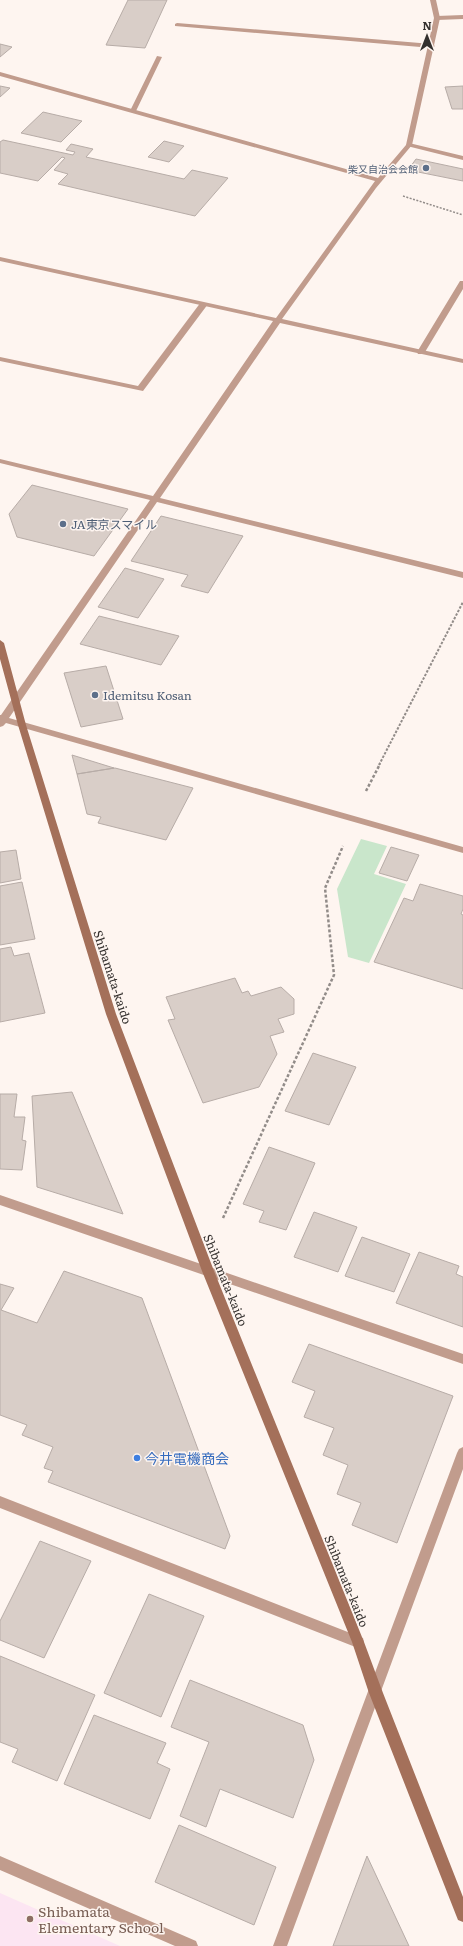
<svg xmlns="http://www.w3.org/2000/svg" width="463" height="1946" viewBox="0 0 463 1946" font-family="Literata,'Noto Sans JP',serif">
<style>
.education{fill:#fce5f2}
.green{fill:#c9e6cb}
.building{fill:#d9cec8;stroke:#b7aca7}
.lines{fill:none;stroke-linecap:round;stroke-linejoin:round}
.path-far2{stroke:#928c89;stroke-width:1.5;stroke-dasharray:2 1.5;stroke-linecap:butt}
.path-far1{stroke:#928c89;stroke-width:2;stroke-dasharray:2.5 1.5;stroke-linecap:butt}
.path{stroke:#928c89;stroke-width:2.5;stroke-dasharray:3 2;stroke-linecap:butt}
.lane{fill:#c19c8d;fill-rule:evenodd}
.street{fill:#c19c8d;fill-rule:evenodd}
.secondary{fill:#a4705a;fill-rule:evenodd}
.service-dot{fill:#5c6f8a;stroke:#fef5f0;stroke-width:1.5}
.shop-dot{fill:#3f7fe0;stroke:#fef5f0;stroke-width:1.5}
.education-dot{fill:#8d6e63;stroke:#fef5f0;stroke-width:1.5}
.labels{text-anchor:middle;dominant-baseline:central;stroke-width:3;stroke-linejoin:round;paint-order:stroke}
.far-service-label{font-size:10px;fill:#4e5e75;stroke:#fef5f0;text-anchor:end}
.service-label{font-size:12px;fill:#4e5e75;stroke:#fef5f0;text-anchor:start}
.street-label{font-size:12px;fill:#34302e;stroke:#fef5f0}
.near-shop-label{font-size:14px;fill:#366cbe;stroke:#fef5f0;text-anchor:start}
.near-education-label{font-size:14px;fill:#785e54;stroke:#fef5f0;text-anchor:start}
</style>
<rect width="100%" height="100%" fill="#fef5f0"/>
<!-- education -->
<path class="education" d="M0,1893l120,53h-120z"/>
<!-- green -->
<path class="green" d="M361,839l26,7 -13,28 32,10 -37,79 -21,-6 -11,-68z"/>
<!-- building -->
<path class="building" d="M128,0h39l-22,48 -39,-3z
M0,44l12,3 -12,10z
M0,86l10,2 -10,9z
M463,86v23h-11l-7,-22z
M43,112l39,9 -21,21 -40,-9z
M3,140l70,15 2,-3 -9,-2 5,-6 22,5 -7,8 98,22 8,-9 36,8 -33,38 -137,-32 10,-10 -14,-4 11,-12 -3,-1 -24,24 -38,-8v-31z
M164,141l20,5 -15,16 -21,-5z
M416,159l47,10v12l-55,-11z
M32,485l96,24 -34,47 -77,-19 -8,-23z
M161,516l82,20 -35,57 -27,-7 7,-11 -57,-14z
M125,568l39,11 -26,39 -40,-11z
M99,616l80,20 -18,29 -81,-21z
M106,666l17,53 -42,8 -17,-54z
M72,755l42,13 -37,6z
M115,768l78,20 -27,52 -68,-17 3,-6 -14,-3 -10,-40z
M391,847l28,8 -12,26 -28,-8z
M16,850l5,29 -21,4v-31z
M22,882l13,57 -35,6v-59z
M420,884l43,12v13l-2,5 2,1v74l-89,-27 30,-64 9,3z
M11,947l3,9 15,-3 16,60 -45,9v-73z
M235,978l7,15 6,-2 3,5 30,-9 13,12v15l-16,5 6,13 -14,4 7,18 -18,33 -56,16 -35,-83 7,-1 -9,-22z
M313,1053l43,14 -27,58 -44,-14z
M72,1092l51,122 -86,-27 -5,-91z
M0,1094h17l-3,23h11l-3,23 4,1 -4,29 -22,-1z
M269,1147l46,16 -29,67 -27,-8 5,-11 -21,-7z
M314,1212l43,15 -19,45 -44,-15z
M362,1237l48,17 -16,38 -49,-16z
M419,1252l40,14 -3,8 7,3v50l-67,-24z
M64,1271l78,27 88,238 -5,13 -177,-67 5,-11 -9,-3 9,-21 -31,-12 5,-10 -27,-10v-131l14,4 -13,22 36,13z
M309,1344l144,52 -56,147 -45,-18 9,-22 -24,-9 11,-29 -25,-10 11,-27 -30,-11 11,-26 -23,-9z
M40,1541l51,20 -47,97 -44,-18v-19z
M149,1594l55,22 -43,101 -57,-24z
M0,1656l95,39 -38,86 -45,-19 6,-13 -18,-7z
M190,1680l113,45 11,35 -21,58 -73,-29 -14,38 -26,-11 29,-74 -38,-15z
M94,1715l72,28 -9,20 13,6 -20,50 -86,-35z
M179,1825l97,42 -22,58 -99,-43z
M367,1856l42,90h-76z"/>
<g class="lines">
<!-- path-far2 -->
<path class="path-far2" d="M403,196l60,19"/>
<!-- path-far1 -->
<path class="path-far1" d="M379,765l84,-163"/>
<!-- path -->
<path class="path" d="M366,791l14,-27
M223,1218l111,-243 -9,-87 18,-42"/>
<!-- lane -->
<path class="lane" d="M463,15v4l-26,1 -3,-2 3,-2z
M177,23l255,21 3,2 -3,2 -257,-22v-2z
M157,56l5,1 -26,54 -5,1 -1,-1z
M409,143l54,13v4l-56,-14 -1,-1z
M460,281h3v8l-38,63 -4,2h-3l-1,-2z
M201,302l7,2 -65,87 -143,-30v-4l138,29z
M0,1496l358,140 5,2 1,4 -1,4 -5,2 -358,-140z"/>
<!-- street -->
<path class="street" d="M430,0h6l4,18 -28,127 -36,43 -94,131 181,40v4l-183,-40 -120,175 303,74v6l-306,-76 -148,216 454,129v6l-457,-130 -3,3 -3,1v-12h1l149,-215 -150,-37v-4l153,37 120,-175 -273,-60v-4l276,61 99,-137 -375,-105v-4l378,106 28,-33 28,-127z
M0,1195l463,159v10l-463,-159z
M463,1447v22l-176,477h-14l184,-493 2,-4z
M0,1856l196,85 2,5h-23l-175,-76z"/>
<!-- secondary -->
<path class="secondary" d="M0,640l4,3 22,82 90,289 98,257 150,371 19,51 80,204v25l-5,-2 -2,-5 -87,-222 -17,-51 -150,-371 -96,-257 -88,-289 -18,-66z"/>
</g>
<!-- markers -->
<g class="service-dot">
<circle cx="426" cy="168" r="4"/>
<circle cx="63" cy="524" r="4"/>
<circle cx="95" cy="695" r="4"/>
</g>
<circle class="shop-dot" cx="137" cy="1458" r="4"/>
<circle class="education-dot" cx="30" cy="1919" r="4"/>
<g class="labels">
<!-- far-service labels -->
<g class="far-service-label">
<text x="418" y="168">柴又自治会会館</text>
</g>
<!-- service labels -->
<g class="service-label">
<text x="71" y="524">JA東京スマイル</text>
<text x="103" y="695">Idemitsu Kosan</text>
</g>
<!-- street labels -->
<g class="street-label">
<text transform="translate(113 977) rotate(72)">Shibamata-kaido</text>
<text transform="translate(226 1280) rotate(68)">Shibamata-kaido</text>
<text transform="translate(347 1581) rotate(68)">Shibamata-kaido</text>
</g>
<!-- near-shop labels -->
<g class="near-shop-label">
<text x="145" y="1458">今井電機商会</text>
</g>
<!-- near-education labels -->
<g class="near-education-label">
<text x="38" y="1911">Shibamata<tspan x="38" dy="16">Elementary School</tspan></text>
</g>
</g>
<!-- north arrow -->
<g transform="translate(427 36)" stroke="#fef5f0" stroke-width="3" paint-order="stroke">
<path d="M0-3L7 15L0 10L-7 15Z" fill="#34302e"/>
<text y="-6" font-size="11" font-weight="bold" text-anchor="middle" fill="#34302e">N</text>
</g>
</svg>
